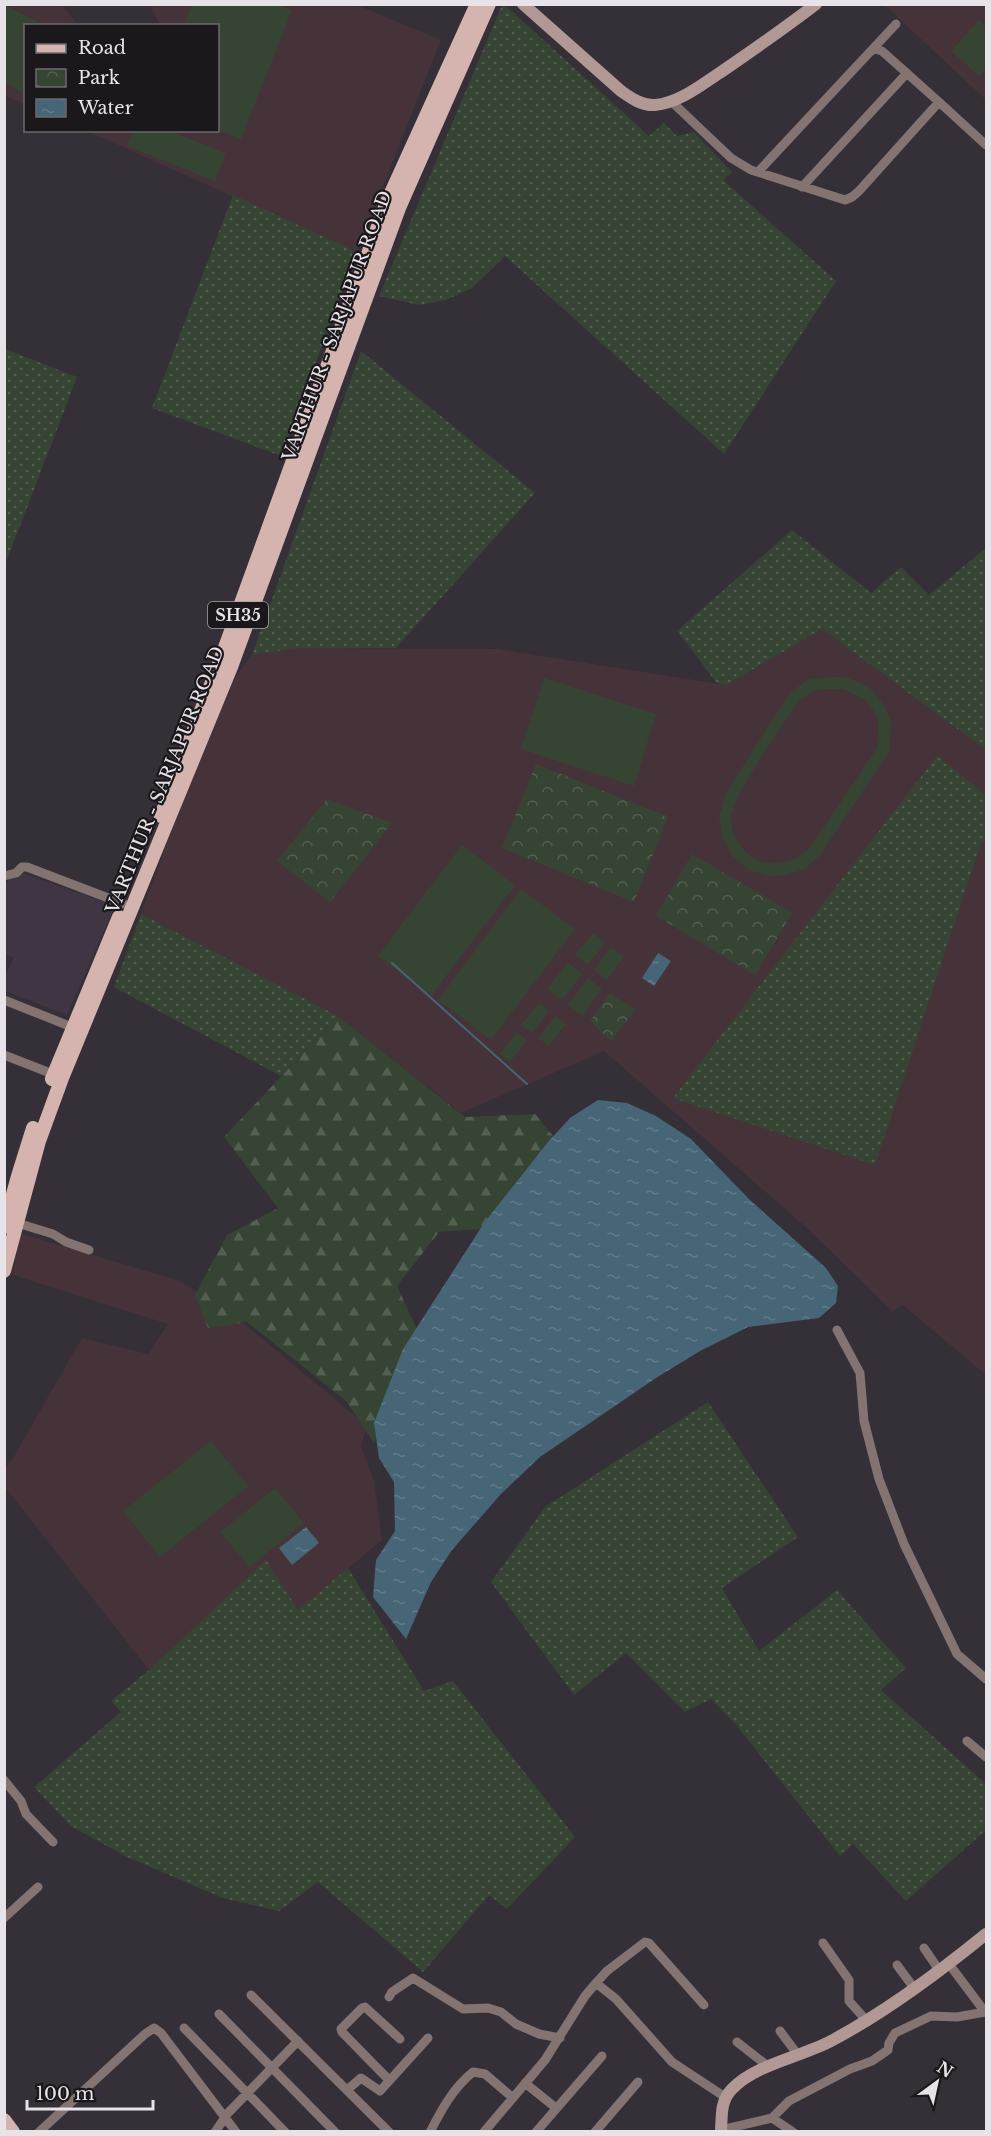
<svg xmlns="http://www.w3.org/2000/svg" width="991" height="2136" viewBox="0 0 991 2136" font-family="'Libre Baskerville',serif">
<style>
.built{fill:#403643}
.education{fill:#46333a}
.grass{fill:url(#grass-dots)}
.forest{fill:url(#forest-firs)}
.park{fill:url(#park-crowns)}
.garden{fill:#364433;fill-rule:evenodd}
.water{fill:url(#water-ripples)}
.lines{fill:none;stroke-linecap:round;stroke-linejoin:round}
.stream{stroke:#466576;stroke-width:2}
.street{stroke:#837371;stroke-width:9}
.secondary{stroke:#b19895;stroke-width:12}
.primary{stroke:#d5b4b0;stroke-width:14}
.labels{text-anchor:middle;dominant-baseline:central;stroke-width:4.5;stroke-linejoin:round;paint-order:stroke}
.shield{fill:#1b181c;stroke:#aaa6ab;stroke-width:1.5}
.shield-label{font-size:16px;font-weight:bold;fill:#e7e3e8}
.street-label{font-size:18px;fill:#e7e3e8;stroke:#1b181c}
</style>
<defs>
<pattern id="grass-dots" width="8" height="8" patternUnits="userSpaceOnUse" patternTransform="scale(1.5)"><rect width="8" height="8" fill="#364433"/><path d="M2 2h.1M6 6h.1" fill="none" stroke="#535f51" stroke-width="1.8" stroke-linecap="round"/></pattern>
<pattern id="forest-firs" width="22" height="20" patternUnits="userSpaceOnUse" patternTransform="scale(1.5)"><rect width="22" height="20" fill="#364433"/><path d="M5 1l3.5 6h-7zM16 11l3.5 6h-7z" fill="#535f51"/></pattern>
<pattern id="park-crowns" width="20" height="18" patternUnits="userSpaceOnUse" patternTransform="scale(1.5)"><rect width="20" height="18" fill="#364433"/><path d="M2 6a3 3 0 1 1 6 0M12 15a3 3 0 1 1 6 0" fill="none" stroke="#535f51"/></pattern>
<pattern id="water-ripples" width="26" height="14" patternUnits="userSpaceOnUse" patternTransform="scale(1.5)"><rect width="26" height="14" fill="#466576"/><path d="M2 4q2-2 4 0t4 0M15 11q2-2 4 0t4 0" fill="none" stroke="#617b8a"/></pattern>
</defs>
<rect width="100%" height="100%" fill="#352f37"/>
<!-- built -->
<path class="built" d="M14,870l101,36 -48,109 -62,-24v-16l9,-17 -9,-4v-68z"/>
<!-- education -->
<path class="education" d="M4,5h58l16,20 -52,1 -1,78 -20,-8z
M150,5h207l84,35 -84,212 -270,-121 131,-1v-104l-58,-1z
M883,5h103v95l-99,-93z
M822,629l164,121v625l-83,-70 -11,6 -84,-82 -204,-178 -143,62 -123,-97 -197,-102 45,-122 50,-116 16,-21 46,-7 199,1 229,36z
M19,1233l161,48 57,37 130,108 -6,20 13,34 8,60 -84,70 -32,-49 -117,109 -144,-183v-19l8,-10 69,-120 66,16 20,-30 -155,-49z"/>
<!-- grass -->
<path class="grass" d="M502,5h3l144,131 15,-13 13,13 17,-4 38,40 -9,8 113,101 -112,173 -219,-198 -33,32 -26,12 -27,5 -40,-9z
M233,195l124,57 -76,204 -129,-48z
M5,349l72,28 -72,188z
M361,351l174,142 -139,155h-98l-46,7z
M792,530l79,63 30,-26 28,28 57,-47v202l-164,-121 -96,56 -9,-2 -40,-52z
M937,756l49,39v42l-7,12 -104,316 -202,-67z
M141,914l197,102 -57,60 -167,-89z
M708,1402l90,135 -76,51 37,63 78,-61 69,78 -25,22 105,94v46l-80,71 -53,-57 -13,12 -103,-130 -26,-27 -26,13 -59,-59 -52,42 -83,-113 54,-75z
M266,1560l32,50 50,-42 76,123 29,-10 122,156 -68,72 -18,-14 -66,77 -105,-90 -39,29 -56,-13 -98,-42 -54,-30 -37,-39 87,-75 -10,-11 38,-31z"/>
<!-- forest -->
<path class="forest" d="M338,1016l127,101 70,-3 28,34 -41,78 -83,6 -42,54 22,48 -45,109 -28,-42 -99,-79 -39,6 -13,-33 32,-60 51,-27 -54,-71z"/>
<!-- park -->
<path class="park" d="M536,764l132,53 -34,85 -132,-54z
M327,799l65,24 -62,79 -53,-41z
M692,854l100,59 -37,62 -99,-59z
M610,993l25,17 -24,31 -21,-20z"/>
<!-- garden -->
<path class="garden" d="M4,5l40,20 -18,1 -1,68 -20,-11z
M192,5h87l13,5 -51,129 -23,-9v-104l-34,-1z
M979,20l7,6v42l-7,8 -28,-25z
M133,131h36l57,22 -11,28 -88,-35z
M827,677h18l18,7 9,6 12,15 7,17 -2,30 -70,104 -14,13 -19,6 -18,1 -19,-6 -16,-13 -11,-20 -3,-21 8,-25 62,-97 18,-14zM828,689h15l21,10 10,12 5,13 -2,24 -67,100c-15,13 -30,19 -50,13 -17,-6 -30,-26 -29,-43 3,-25 51,-92 67,-116l14,-11z
M544,678l112,36 -22,72 -113,-37z
M462,845l53,40 -84,111 -53,-40z
M521,889l54,40 -84,111 -53,-40z
M593,933l12,10 -17,22 -13,-10z
M611,947l13,10 -17,23 -13,-10z
M568,962l14,12 -20,26 -15,-11z
M588,978l14,11 -20,27 -14,-11z
M539,1003l10,8 -17,22 -11,-8z
M556,1016l10,8 -17,22 -11,-8z
M517,1032l10,8 -17,22 -10,-8z
M211,1441l37,45 -88,71 -37,-46z
M275,1488l29,35 -55,44 -29,-35z"/>
<!-- water -->
<path class="water" d="M658,953l13,8 -17,25 -12,-8z
M598,1100l29,3 29,13 35,23 59,61 76,68 12,18 -2,17 -17,15 -71,9 -48,24 -44,27 -116,79 -39,37 -49,56 -21,32 -25,57 -33,-42 3,-37 19,-29 -1,-49 -15,-24 -5,-35 29,-74 81,-126 64,-81 22,-24z
M306,1527l13,16 -27,22 -13,-17z"/>
<g class="lines">
<!-- stream -->
<path class="stream" d="M392,963l135,121"/>
<!-- street -->
<path class="street" d="M870,52l5,-3 7,2 57,51
M672,102l59,56 20,12 94,30 7,-3 7,-6 80,-89 47,43
M758,172l138,-148
M802,187l105,-114
M4,876l12,-3 6,-6h5l97,37
M4,1000l68,27
M4,1055l54,21
M14,1222l39,12 13,8 23,8
M837,1330l23,43 4,48 15,58 25,65 53,110 29,25
M967,1741l19,16
M4,1780l17,21 5,13 27,28
M4,1918l34,-31
M823,1943l26,37v21l17,19
M924,1948l15,22
M949,1964l36,48 1,-1
M897,1965l17,23
M596,1983l20,16 56,63 53,35
M251,1995l138,137
M389,1997l3,-5 21,-14 50,31 25,-1 13,4 15,12 23,10 21,4
M219,2014l116,118
M184,2028l101,104
M780,2031l18,24
M737,2042l32,25
M389,2080l-47,-48 -1,-3 21,-21 3,-1 35,32
M525,2083l31,25
M347,2090l14,-12 19,13 48,-53
M772,2118l21,14
M721,2130l51,-12 17,-17 61,-32 22,-8 16,-11 1,-7 6,-10 36,-17 26,1 28,-5
M39,2132l106,-98 9,-6 7,5 75,99
M215,2132l13,-19 70,-72
M430,2132c12,-23 23,-44 43,-60l12,2 28,24
M484,2132l61,-72 40,-64 11,-13 11,-12 38,-29 4,1 55,62
M536,2132l66,-76
M595,2132l43,-50"/>
<!-- secondary -->
<path class="secondary" d="M523,4l98,87c10,7 21,15 34,14 24,-2 46,-20 66,-33 32,-22 64,-44 95,-68
M721,2132c1,-16 -1,-31 11,-43 24,-25 69,-32 99,-48 55,-29 107,-68 155,-107"/>
<!-- primary -->
<path class="primary" d="M161,816l58,-152 168,-462 90,-198
M52,1079l67,-162
M4,1227l14,-51 15,-48
M4,1271l35,-130 23,-63 169,-411 168,-459 90,-204
M4,2120l9,12"/>
</g>
<g class="labels">
<!-- shield labels -->
<rect class="shield" x="208" y="602" width="60" height="26" rx="4.5"/>
<g class="shield-label">
<text x="238" y="615">SH35</text>
</g>
<!-- street labels -->
<g class="street-label">
<text transform="translate(337 326) rotate(-70)">VARTHUR - SARJAPUR ROAD</text>
<text transform="translate(165 780) rotate(-68)">VARTHUR - SARJAPUR ROAD</text>
</g>
</g>
<!-- border -->
<rect width="991" height="2136" fill="none" stroke="#e7e3e8" stroke-width="12"/>
<!-- legend -->
<rect x="24" y="24" width="195" height="108" fill="#1b181c" stroke="#6d696e" stroke-width="1.5"/>
<rect x="36" y="44" width="30" height="9" fill="#d5b4b0" stroke="#6d696e" stroke-width="1.5"/>
<text x="78" y="54" font-size="18" fill="#e7e3e8">Road</text>
<rect x="36" y="69" width="30" height="18" fill="url(#park-crowns)" stroke="#6d696e" stroke-width="1.5"/>
<text x="78" y="84" font-size="18" fill="#e7e3e8">Park</text>
<rect x="36" y="99" width="30" height="18" fill="url(#water-ripples)" stroke="#6d696e" stroke-width="1.5"/>
<text x="78" y="114" font-size="18" fill="#e7e3e8">Water</text>
<!-- north arrow -->
<g transform="translate(937 2082) rotate(33)" stroke="#1b181c" stroke-width="4.5" paint-order="stroke">
<path d="M0-4.5L10 22L0 15L-10 22Z" fill="#e7e3e8"/>
<text y="-9" font-size="16" font-weight="bold" text-anchor="middle" fill="#e7e3e8">N</text>
</g>
<!-- scale -->
<path d="M27 2100v9h126v-9" fill="none" stroke="#e7e3e8" stroke-width="3"/>
<text x="36" y="2100" font-size="18" fill="#e7e3e8" stroke="#1b181c" stroke-width="4.5" paint-order="stroke">100 m</text>
</svg>
